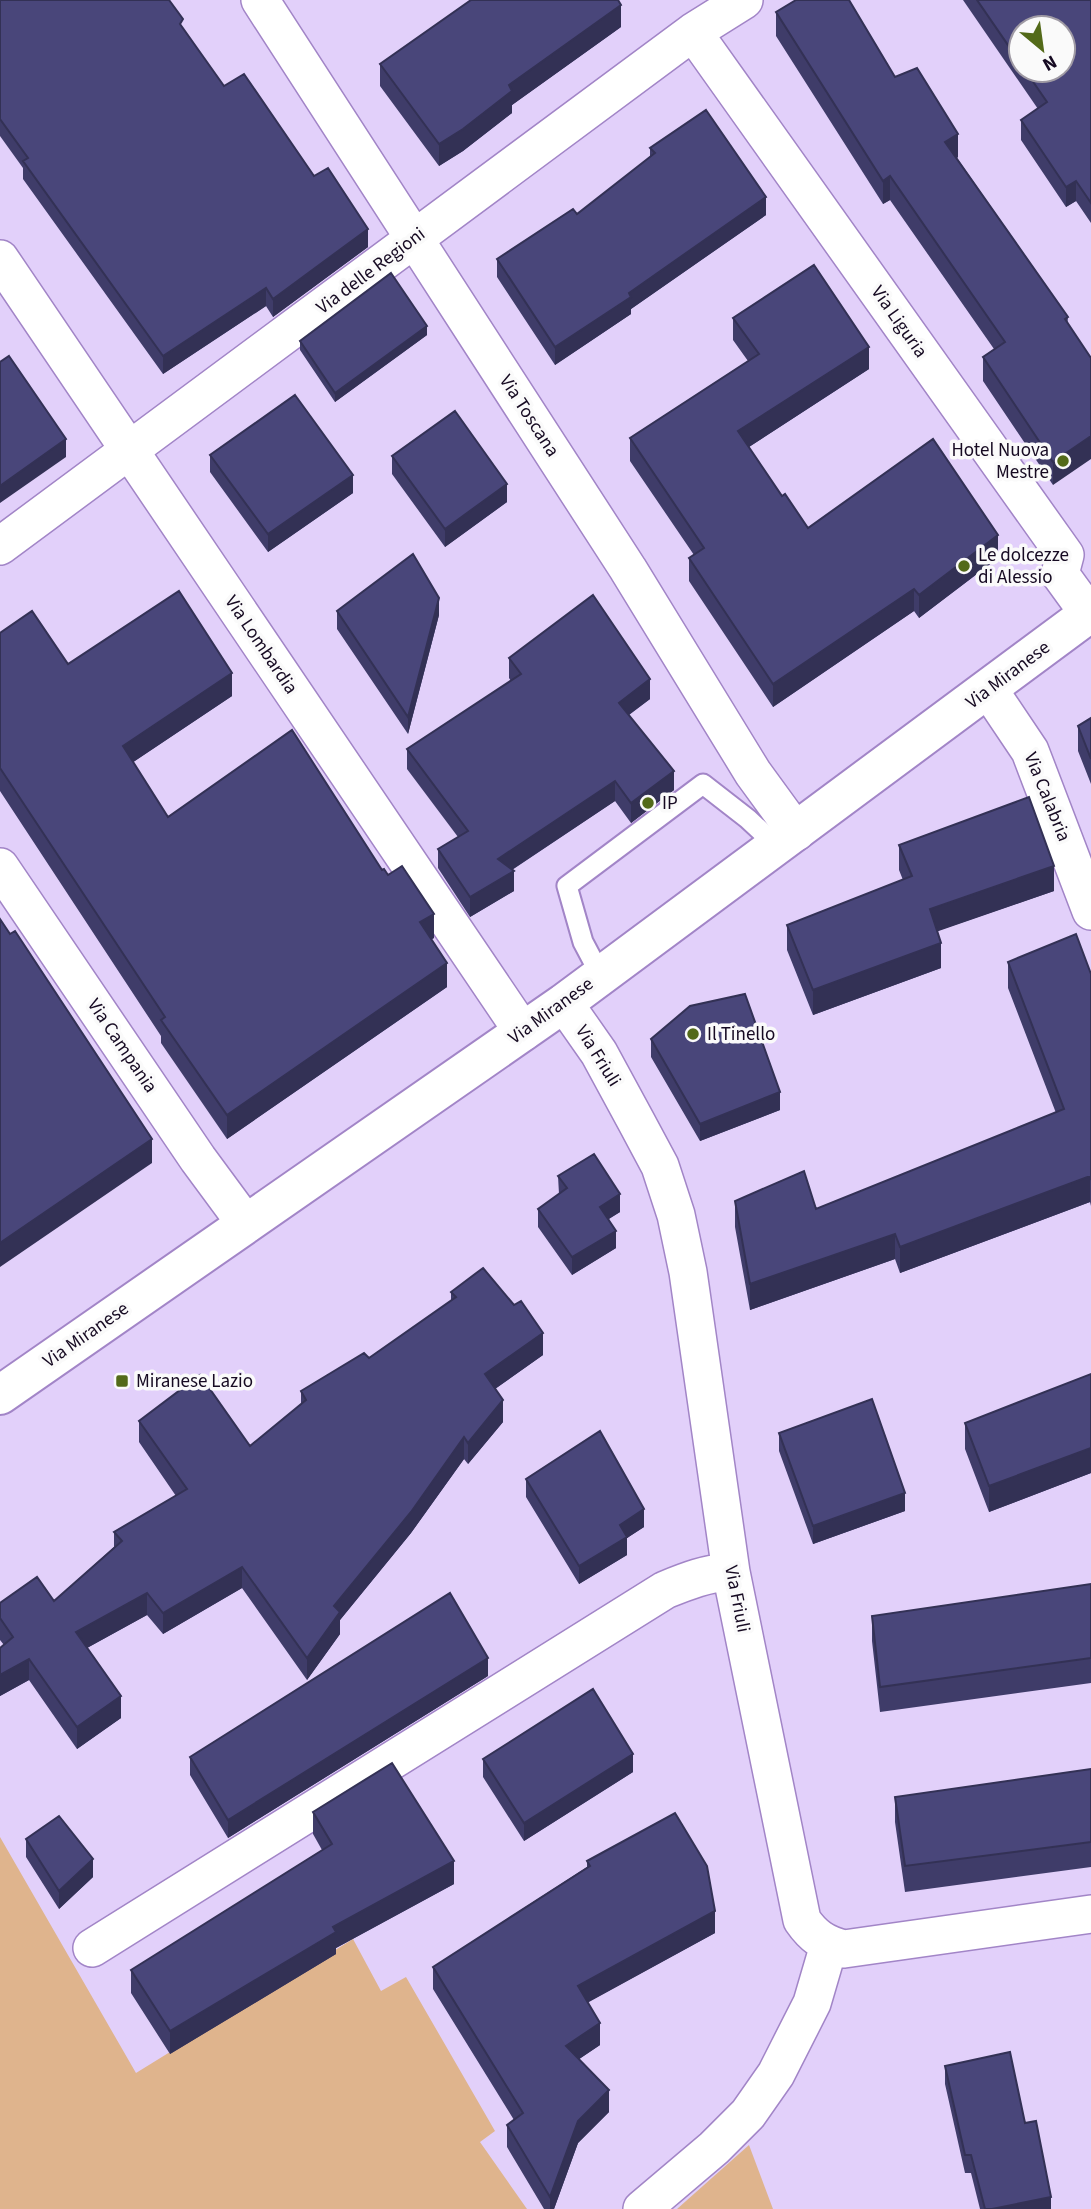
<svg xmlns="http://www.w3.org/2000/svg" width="1091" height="2209" viewBox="0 0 1091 2209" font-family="'Source Sans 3',sans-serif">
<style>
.green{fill:#dfb48d}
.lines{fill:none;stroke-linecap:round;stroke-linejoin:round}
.lane-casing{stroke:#a285c7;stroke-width:23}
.street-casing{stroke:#a285c7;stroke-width:40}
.secondary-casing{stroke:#a285c7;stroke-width:42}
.lane{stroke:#fff;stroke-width:19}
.street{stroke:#fff;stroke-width:37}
.secondary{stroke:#fff;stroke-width:38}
.wall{fill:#3f3c69;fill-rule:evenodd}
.shaded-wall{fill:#333155}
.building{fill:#49467a;stroke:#333155;stroke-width:2}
.poi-dot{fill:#536a19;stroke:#fafafa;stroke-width:2.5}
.labels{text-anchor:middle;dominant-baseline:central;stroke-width:7;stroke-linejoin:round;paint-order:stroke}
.street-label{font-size:19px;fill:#160a22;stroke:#fafafa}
.poi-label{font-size:19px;fill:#160a22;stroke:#fafafa;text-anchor:start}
</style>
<rect width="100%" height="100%" fill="#e2d0fa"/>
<!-- green -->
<path class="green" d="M0,1837l136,236 217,-134 28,52 25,-14 89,154 -15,11 47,67h-527z
M749,2145l24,64h-96z"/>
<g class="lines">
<defs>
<path id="lane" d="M601,976l-18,-34 -16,-56 136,-102 45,35 29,27"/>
<path id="street" d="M260,0l368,569 125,204 43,59
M693,32l372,523 -5,19 29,40
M0,259l523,773
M0,546l693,-514 51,-32
M989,690l41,61 61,160
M0,867l198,292 48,65
M564,1003l35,50 38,70 23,43 16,49 12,57 43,300 71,348c11,16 22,24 42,29l247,-35
M92,1948l573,-358c22,-9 42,-17 66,-18
M642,2209l72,-61 34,-34 28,-40 36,-71 17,-58"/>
<path id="secondary" d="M0,1395l564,-392 527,-391"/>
</defs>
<!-- lane casing -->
<use href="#lane" class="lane-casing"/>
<!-- street casing -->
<use href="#street" class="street-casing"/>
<!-- secondary casing -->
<use href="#secondary" class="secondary-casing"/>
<!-- lane -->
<use href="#lane" class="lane"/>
<!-- street -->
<use href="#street" class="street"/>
<!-- secondary -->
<use href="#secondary" class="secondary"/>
</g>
<!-- wall -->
<path class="wall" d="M0,0l183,28 41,58 90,90 54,71 -95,70 -7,-11 -103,68 -140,-195v-11l-23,-32z
M963,0h128v223l-15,-22 -10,6 -45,-67v-20l17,-11zM1021,28l42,42h-42z
M776,12l119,65 63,80 -1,1 111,159 -15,168 -70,-104v-24l11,-8 -104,-149 -7,4 -107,-168z
M621,27l-109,78v8l-49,38 -24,15 -59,-80v-22z
M650,148l116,67 -135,94v5l-76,51 -58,-88v-18l80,-45 73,-57z
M733,318l136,51 -120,78 33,49 26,32 190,30 -79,60 -5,-7 -141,96 -84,-126v-23l5,-3 -64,-94v-23l118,-77 -15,-21z
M427,335l-92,67 -35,-52v-9z
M210,455l143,38 -85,59 -58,-80z
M392,456l115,46 -62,45 -53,-73z
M337,611l102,4 -31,119 -71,-105z
M0,633l68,31 164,32 -99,66 35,55 214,53 52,68 -3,1 16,48 -220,152 -66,-96v-7l-161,-245z
M509,658l141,41 -21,16 45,75 -43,33 -16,-22 -103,69 2,21 -44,26 -32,-49v-19l20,-12 -51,-68v-20l104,-68 -2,-3z
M1091,718v66l-13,-33v-25z
M899,845l155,46 -117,40 4,37 -128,47 -26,-65v-25l116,-45 -4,-10z
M1008,962l83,12v232l-1,-4 -190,71 -5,-14 -145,51 -15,-83v-26l81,8 240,-96 -48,-125z
M651,1039l129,71 -80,31 -49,-84z
M558,1176l62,36 -11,7 7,29 -44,27 -34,-48v-18l21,-15z
M451,1292l92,63 -48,34 8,33 -35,42 -4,-5 -53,74 -71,87v14l-33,46 -65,-92 -79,46 -16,-19 -60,33 34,70 -44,31 -48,-69 -29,16v-48l4,-3 -4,-5v-37l54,-2 60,-54v-15l62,-36 -37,-54v-21l111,25 51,-42v-13l68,-33 82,-57z
M1091,1374v99l-102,39 -24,-63v-26z
M779,1433l126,78 -92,33 -34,-93z
M526,1479l118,48 -17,11v17l-48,29 -53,-87z
M1091,1584v99l-211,29 -8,-71v-25z
M488,1676l-260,162 -38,-63v-18z
M483,1759l150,13 -109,69 -41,-64z
M1091,1769v98l-186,25 -10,-70v-25z
M313,1812l141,72 -118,64v6l-166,100 -39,-61v-23l191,-120 -9,-16z
M26,1839l67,38 -34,32 -33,-52z
M587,1861l128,72 -127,69 12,43 -21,14 30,53 -31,31 -24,66h-10l-37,-62v-22l7,-5 -81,-131v-22l154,-100z
M945,2066l106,143h-71l-9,-36h-6l-20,-89z"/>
<!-- shaded-wall -->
<path class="shaded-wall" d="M621,5v22l-109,78v8l-49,38 -24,15v-22l70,-59z
M958,134v23l-13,8v-23z
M890,176v24l-7,4v-23z
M1076,181v20l-10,6v-20z
M766,197v18l-135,94v5l-76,51v-18l74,-54z
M368,229v18l-95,70v-18z
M266,288v18l-103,68v-18z
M427,326v9l-92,67v-9z
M869,347v22l-131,85v-23z
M1091,436v23l-38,26v-23z
M66,439v18l-66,46v-17z
M353,475v18l-85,59v-18z
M507,484v18l-62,45v-18z
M998,535v23l-79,60v-23z
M914,589v22l-141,96v-23z
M439,598v17l-31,119v-17z
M232,673v23l-109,73v-23z
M650,679v20l-31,23v-19z
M674,771v19l-43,33v-20z
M615,781v20l-117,78v-20z
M1054,866v25l-124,43v-25z
M514,871v20l-44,26v-20z
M434,914v24l-14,8v-24z
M941,943v25l-128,47v-25z
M447,963v24l-220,152v-24z
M780,1092v18l-80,31v-17z
M152,1139v24l-152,104v-24z
M1090,1176v26l-190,71v-26z
M620,1194v18l-20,12v-17z
M616,1231v17l-44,27v-18z
M895,1234v25l-145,51v-26z
M543,1333v22l-58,41v-22z
M503,1400v22l-35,42v-21z
M464,1437v22l-53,74 -71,87v14l-33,46v-22l27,-52z
M1091,1448v25l-102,39v-26z
M905,1493v18l-92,33v-18z
M644,1509v18l-17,11v17l-48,29v-18l41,-41z
M242,1567v21l-79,46v-21z
M147,1593v22l-71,39v-22z
M488,1658v18l-260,162v-18z
M29,1659v21l-29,16v-21z
M121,1696v22l-44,31v-22z
M633,1754v18l-109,69v-18z
M93,1859v18l-34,32v-18z
M454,1861v23l-118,64v6l-166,100v-23l163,-104z
M715,1911v22l-137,75v-22z
M600,2023v22l-34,23v-22z
M609,2090v22l-31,31 -24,66h-4v-12l28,-76z
M1051,2197v12h-59z"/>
<!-- building -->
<path class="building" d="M0,0h169l14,19 -3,5 44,62 20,-12 70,102 14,-8 40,61 -95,70 -7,-11 -103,68 -140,-195 5,-3 -28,-39z
M471,0h147l3,5 -112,80 3,6 -49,38 -24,15 -59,-80z
M796,0h53l46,77 22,-9 41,66 -13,8 123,175 -3,2 26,39v78l-38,26 -70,-105 22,-15 -115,-166 -7,5 -107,-169z
M977,0h114v203l-15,-22 -10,6 -45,-67 26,-18 -22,-32h38v-42h-42v36z
M706,110l60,87 -137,96 2,4 -76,50 -58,-88 76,-50 4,5 78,-61 -5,-5z
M814,265l55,82 -131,84 44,65 3,-2 23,34 125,-89 65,96 -79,60 -5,-6 -141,95 -84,-126 15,-10 -74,-110 129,-84 -26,-36z
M391,273l36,53 -92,67 -35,-52z
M9,356l57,83 -66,47v-124z
M295,395l58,80 -85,59 -58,-79z
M455,411l52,73 -62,45 -53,-73z
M413,554l26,44 -31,119 -71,-106z
M179,591l53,82 -109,73 45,71 124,-87 90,140 2,-1 4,6 14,-9 32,48 -14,8 27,41 -220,152 -66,-95 4,-3 -165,-249v-135l32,-22 36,53z
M593,595l57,84 -31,24 55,68 -43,32 -16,-22 -117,78 16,12 -44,26 -32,-48 30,-18 -61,-82 114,-75 -12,-16z
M1091,718v41l-13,-33z
M1029,797l25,69 -124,43 11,34 -128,47 -26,-65 125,-49 -13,-31z
M0,919l10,15 5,-3 137,208 -152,104z
M1076,934l15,40v206l-1,-4 -190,71 -5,-13 -145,50 -15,-83 69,-30 12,38 248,-100 -56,-147z
M745,994l35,98 -80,32 -49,-85 39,-33z
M594,1154l26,40 -20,13 16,24 -44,26 -34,-48 29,-21 -9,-12z
M483,1268l31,37 7,-4 22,32 -58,41 18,26 -35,43 -4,-6 -53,75 -77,94 6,6 -33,46 -65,-91 -79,46 -16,-20 -71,39 45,64 -44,31 -48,-68 -29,16v-27l13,-11 -13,-19v-15l37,-26 17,24 68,-60 -8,-9 73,-43 -48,-68 61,-46 50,71 56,-46 -5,-9 63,-38 5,5 87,-61 -5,-5z
M1091,1374v74l-102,38 -24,-63z
M872,1399l33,94 -92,33 -34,-93z
M600,1431l44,78 -24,16 7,12 -48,29 -53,-87z
M1091,1584v74l-211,29 -8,-71z
M450,1593l38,65 -260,162 -38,-63z
M593,1689l40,65 -109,69 -41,-64z
M392,1763l62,98 -121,66 3,5 -166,99 -39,-61 201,-126 -19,-32z
M1091,1769v73l-186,24 -10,-69z
M675,1813l32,53 8,45 -137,75 22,37 -34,23 43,44 -31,31 -28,76 -43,-72 16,-12 -90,-146 157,-101 -3,-5z
M59,1816l34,43 -34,32 -33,-52z
M1010,2052l15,71 11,-2 15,76 -59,12h-7l-14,-54h-6l-20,-89z"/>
<!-- markers -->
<g class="poi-dot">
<circle cx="1063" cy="461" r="7"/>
<circle cx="964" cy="566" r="7"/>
<circle cx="648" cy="803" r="7"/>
<circle cx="693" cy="1034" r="7"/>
<rect x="115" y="1374" width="14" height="14" rx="3.5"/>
</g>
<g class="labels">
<!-- street labels -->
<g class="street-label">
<text transform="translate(371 271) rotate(-37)">Via delle Regioni</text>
<text transform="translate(899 322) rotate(55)">Via Liguria</text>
<text transform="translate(529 416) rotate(57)">Via Toscana</text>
<text transform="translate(261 645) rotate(56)">Via Lombardia</text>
<text transform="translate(1008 675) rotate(-37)">Via Miranese</text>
<text transform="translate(1047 797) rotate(68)">Via Calabria</text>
<text transform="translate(551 1011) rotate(-36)">Via Miranese</text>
<text transform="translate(122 1046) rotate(56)">Via Campania</text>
<text transform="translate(598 1056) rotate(58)">Via Friuli</text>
<text transform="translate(86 1335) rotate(-35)">Via Miranese</text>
<text transform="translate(737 1599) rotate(79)">Via Friuli</text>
</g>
<!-- poi labels -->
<g class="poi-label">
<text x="1049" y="450" text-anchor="end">Hotel Nuova<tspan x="1049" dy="22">Mestre</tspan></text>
<text x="978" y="555">Le dolcezze<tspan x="978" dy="22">di Alessio</tspan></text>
<text x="662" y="803">IP</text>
<text x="707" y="1034">Il Tinello</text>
<text x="136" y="1381">Miranese Lazio</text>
</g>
</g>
<!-- north arrow -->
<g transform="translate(1042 49) rotate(151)"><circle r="33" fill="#fafafa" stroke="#9f9aa4" stroke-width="2"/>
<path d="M0-5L12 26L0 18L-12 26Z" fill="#536a19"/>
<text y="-10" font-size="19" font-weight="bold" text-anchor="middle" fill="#160a22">N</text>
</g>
</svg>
